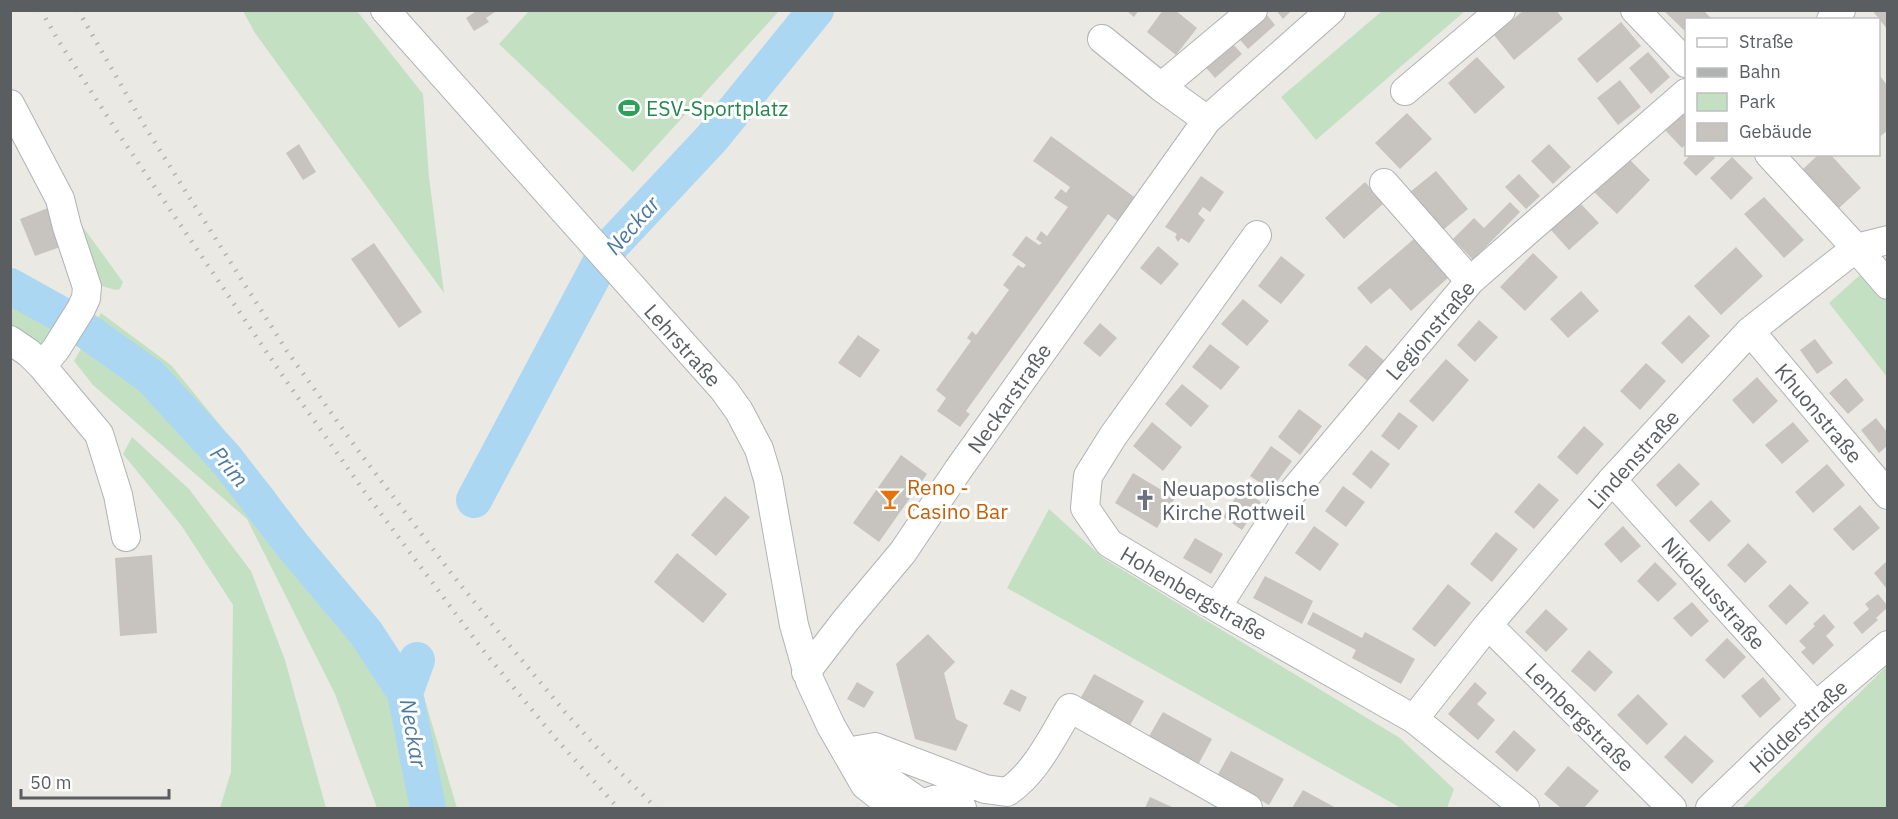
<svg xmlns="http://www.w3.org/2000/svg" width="1898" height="819" viewBox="0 0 1898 819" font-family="'IBM Plex Sans',sans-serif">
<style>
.green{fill:#c4e0c2}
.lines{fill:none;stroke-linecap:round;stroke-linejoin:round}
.river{stroke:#abd7f3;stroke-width:36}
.building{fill:#c7c4bf}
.minor-casing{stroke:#b0b3b6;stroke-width:30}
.minor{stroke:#fff;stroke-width:28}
.rail{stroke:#b1b2b2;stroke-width:4.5;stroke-dasharray:1.5 8;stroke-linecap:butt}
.labels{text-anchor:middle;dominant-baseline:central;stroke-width:6;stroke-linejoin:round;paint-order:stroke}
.leisure-label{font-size:21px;fill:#27864d;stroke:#fff;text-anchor:start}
.street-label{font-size:21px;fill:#5b5e61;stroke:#fff}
.food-label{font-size:21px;fill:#c56008;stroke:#fff;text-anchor:start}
.worship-label{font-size:21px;fill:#5b616d;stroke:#fff;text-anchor:start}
.water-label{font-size:22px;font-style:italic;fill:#4c7aa2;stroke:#fff}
</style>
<rect width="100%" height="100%" fill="#ebe9e3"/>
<!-- green -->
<path class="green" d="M243,11h114l66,83 6,83 15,116 -189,-260z
M529,11v-1l250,1 -146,161 -134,-128z
M1382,11h83l-149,129 -35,-43z
M80,223l43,59 -3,7 -4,1 -22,-6z
M11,270l64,35 -26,39 -15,5 -23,-18z
M1873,274l14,16v87l-58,-74 31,-28z
M101,313l70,52 103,126 106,164 44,42 33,111h-80l-42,-114 -88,-175 -154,-134 -19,-24z
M132,437l57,52 62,82 34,89 41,148h-106l11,-36 2,-167 -52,-80 -58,-71z
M1049,509l54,49 297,180 54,51 -7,19h-46l-394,-220z
M1887,666v142h-145z"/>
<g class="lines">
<!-- river -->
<path class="river" d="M10,286l61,34 79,56 76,83 67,87 73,87 39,60
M474,500l133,-250 105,-112 104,-128
M417,660l-12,33 23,115"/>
</g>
<!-- building -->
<path class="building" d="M478,10h20l-12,8 3,4 -15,9 -8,-13z
M1126,10h13l-5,7z
M1163,10h12l22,18 -21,27 -29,-23z
M1263,10l12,15 -27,24 -13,-15z
M1276,10h16l-9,9z
M1524,10h32l7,9 -49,41 -20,-25z
M1663,10h40l10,10h-27v12z
M1872,10h15v19z
M1621,22l20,24 -44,37 -20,-24z
M1229,40l13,14 -27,24 -13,-15z
M1648,52l22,25 -19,17 -22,-26z
M1477,57l28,30 -30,27 -27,-31z
M1880,76l7,9v46l-9,7z
M1620,80l21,27 -23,18 -21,-27z
M1682,110l4,5v29l-4,4 -19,-20z
M1407,113l25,26 -32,30 -25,-26z
M1051,136l86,63 -17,24 -12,-9 -142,197 4,3 -10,13 -23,-16 9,-13 -10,-8 35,-49 -4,-3 5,-7 4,4 33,-45 -6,-5 15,-20 5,3 3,-3 -14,-10 14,-19 13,9 3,-2 -6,-4 5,-8 6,5 21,-29 -14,-9 7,-9 5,4 4,-6 -37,-26z
M299,144l17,28 -13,8 -17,-27z
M1549,144l22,23 -18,17 -22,-23z
M1691,154h20l4,4 -19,18 -13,-13z
M1819,154h11l31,34 -22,20 -36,-39z
M1732,157l21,21 -22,22 -21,-22z
M1628,158l22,22 -33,34 -23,-22z
M1436,171l32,38 -25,21 -33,-38z
M1519,174l21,22 -14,13 -21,-22z
M1201,176l23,16 -14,20 -7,-5 -5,7 7,6 -16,23 -8,-5 -3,4 -3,-5 2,-3 -12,-7z
M1365,182l19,21 -40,36 -19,-21z
M1764,197l40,43 -20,18 -40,-44z
M1510,202l10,10 -47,48 -20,-21 21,-21 10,10z
M1580,203l19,20 -30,27 -18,-20z
M48,208l15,38 -28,10 -15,-37z
M1415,238l34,39 -38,34 -21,-23 -19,16 -14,-16z
M374,243l48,69 -23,16 -48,-69z
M1158,246l21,18 -18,21 -21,-17z
M1736,247l27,29 -42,39 -27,-29z
M1533,253l25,24 -33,34 -25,-24z
M1281,256l24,19 -24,29 -23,-18z
M1581,291l18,20 -31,27 -18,-19z
M1243,299l26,22 -22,25 -26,-22z
M1689,315l21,21 -28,28 -21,-21z
M1479,320l19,17 -23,25 -18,-17z
M1100,323l17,15 -17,19 -17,-14z
M858,335l22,15 -20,28 -22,-15z
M1815,339l18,24 -16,11 -17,-24z
M1210,344l30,23 -19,23 -29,-23z
M1366,345l21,18 -17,20 -22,-18z
M1446,359l23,21 -36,42 -24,-21z
M1646,363l20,18 -26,29 -20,-19z
M1757,377l21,24 -25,23 -21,-24z
M1846,378l18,22 -16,14 -19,-21z
M1182,384l27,22 -18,21 -26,-23z
M1299,409l23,17 -22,29 -22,-18z
M1399,412l19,14 -19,24 -18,-14z
M1876,418l11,14v14l-8,7 -18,-23z
M1152,422l30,25 -19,24 -30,-25z
M1793,422l16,19 -27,23 -17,-19z
M1584,426l20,18 -27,31 -20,-18z
M1271,446l21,15 -21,29 -21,-14z
M1371,450l19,14 -19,25 -19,-15z
M901,455l26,19 -48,68 -26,-19z
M1679,463l21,21 -24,23 -20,-22z
M1827,464l18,21 -32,28 -18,-21z
M1133,473l42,25 -18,30 -42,-25z
M1539,483l20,17 -25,29 -20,-17z
M1343,486l22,16 -19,25 -21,-16z
M1241,489l20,13 -19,28 -19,-13z
M725,496l25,21 -34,39 -25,-21z
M1711,500l20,21 -22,21 -20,-21z
M1860,505l20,23 -27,23 -20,-22z
M1314,526l25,18 -19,27 -25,-18z
M1623,526l18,20 -20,17 -17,-19z
M1496,532l22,17 -26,33 -22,-18z
M1195,538l28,16 -12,20 -28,-16z
M1748,543l19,19 -22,21 -18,-18z
M677,553l50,41 -24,29 -49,-41z
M152,555l5,78 -37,3 -5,-78z
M1887,561v28l-13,-16z
M1655,562l22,22 -19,18 -21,-21z
M1265,576l48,25 -11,23 -49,-26z
M1448,584l23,19 -36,44 -23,-18z
M1790,584l19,19 -23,22 -18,-19z
M1878,594l9,11v3l-11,10 2,2 -16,14 -9,-11 16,-14 -4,-5z
M1692,602l17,19 -18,16 -18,-19z
M1546,609l22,20 -22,23 -21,-20z
M1313,612l49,26 3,-6 50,27 -14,25 -49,-26 4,-8 -49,-26z
M1824,614l11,13 -9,9 8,9 -21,20 -12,-13 5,-4 -7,-7 16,-15 -2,-2z
M928,634l27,28 -11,11 12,46 12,6 -12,26 -41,-12 -19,-75z
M1727,638l19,19 -22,22 -19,-19z
M1589,650l24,22 -18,20 -24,-21z
M1094,674l50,27 -15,26 -49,-28z
M1763,677l18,22 -21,19 -19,-22z
M857,682l17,10 -10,16 -17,-9z
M1475,682l12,11 -10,11 18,16 -17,20 -30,-26z
M1011,689l16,8 -7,15 -17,-8z
M1638,694l30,30 -21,21 -30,-30z
M1163,712l49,27 -14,26 -50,-27z
M1514,730l22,20 -19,22 -22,-20z
M1685,735l29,26 -22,23 -28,-27z
M1231,751l53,28 -15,26 -52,-29z
M1568,766l31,25 -15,17h-23l-17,-14z
M1303,790l33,18h-44z
M1150,797l24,11h-29z"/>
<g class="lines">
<defs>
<path id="minor" d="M385,10l339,380 15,21 20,38 9,30 26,146 16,56 21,45 34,59 29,23
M1635,10l51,53
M1831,20l10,-10
M1102,39l59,48 46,33
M1161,87l92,-77
M1405,91l96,-81
M10,104l50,95 7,28 20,60 -1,11 -5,11 -25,40 -14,17
M1769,154l87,94 32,37
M1384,183l86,98
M1257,235l-144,201 -25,40 -3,32 24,35 112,67 193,109 111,89
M1750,331l138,164
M10,340l19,13 13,13 57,68 19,61 8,42
M1612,480l204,226
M1217,607l68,-106 185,-220 216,-188
M1488,625l184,183
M806,672l40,-52 57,-68 55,-82 249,-350 124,-110
M1414,719l74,-94 124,-145 138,-149 106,-83 32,-8
M846,752l29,-5 110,42 22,3c29,-19 45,-55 63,-84l178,100
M876,772l48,33
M920,808c12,-12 30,-12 42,0
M1710,808l106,-102 72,-61"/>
</defs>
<!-- minor casing -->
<use href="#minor" class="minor-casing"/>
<!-- minor -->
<use href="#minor" class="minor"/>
<!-- rail -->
<path class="rail" d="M41,10l17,30 58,90 173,255 75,106 118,158 74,90 62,69
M78,10l66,115 42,67 101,159 70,98 94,124 54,67 60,72 41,46 50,50"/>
</g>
<!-- icons -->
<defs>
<symbol id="stadium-bare" viewBox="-9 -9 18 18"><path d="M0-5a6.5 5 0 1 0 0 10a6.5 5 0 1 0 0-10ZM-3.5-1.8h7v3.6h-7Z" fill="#2e9e5b" stroke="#fff" stroke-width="2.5" paint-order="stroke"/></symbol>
<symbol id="bar-bare" viewBox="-9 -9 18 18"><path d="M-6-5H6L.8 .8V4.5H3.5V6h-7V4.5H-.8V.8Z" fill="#e8710a" stroke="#fff" stroke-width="2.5" paint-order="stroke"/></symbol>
<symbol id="church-bare" viewBox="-9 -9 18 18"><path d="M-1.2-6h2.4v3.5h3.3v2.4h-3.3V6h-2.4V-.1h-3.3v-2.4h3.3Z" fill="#6b7280" stroke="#fff" stroke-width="2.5" paint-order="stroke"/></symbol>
</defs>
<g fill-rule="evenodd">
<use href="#stadium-bare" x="614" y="93" width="30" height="30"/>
<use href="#bar-bare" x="875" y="484" width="30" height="30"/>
<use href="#church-bare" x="1130" y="485" width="30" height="30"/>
</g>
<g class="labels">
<!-- leisure labels -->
<g class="leisure-label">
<text x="646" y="108">ESV-Sportplatz</text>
</g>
<!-- street labels -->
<g class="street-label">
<text transform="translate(1430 330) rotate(-49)">Legionstraße</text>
<text transform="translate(683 345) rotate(48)">Lehrstraße</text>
<text transform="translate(1009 398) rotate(-55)">Neckarstraße</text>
<text transform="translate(1819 413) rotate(50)">Khuonstraße</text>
<text transform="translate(1633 459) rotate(-48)">Lindenstraße</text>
<text transform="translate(1194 593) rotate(30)">Hohenbergstraße</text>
<text transform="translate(1714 593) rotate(48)">Nikolausstraße</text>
<text transform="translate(1580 717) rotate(45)">Lembergstraße</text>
<text transform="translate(1798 726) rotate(-43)">Hölderstraße</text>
</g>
<!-- food labels -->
<g class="food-label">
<text x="907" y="487">Reno -<tspan x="907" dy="24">Casino Bar</tspan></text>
</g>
<!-- worship labels -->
<g class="worship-label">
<text x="1162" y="488">Neuapostolische<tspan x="1162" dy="24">Kirche Rottweil</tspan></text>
</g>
<!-- water labels -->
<g class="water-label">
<text transform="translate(632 225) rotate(-49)">Neckar</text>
<text transform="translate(230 466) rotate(50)">Prim</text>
<text transform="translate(414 733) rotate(80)">Neckar</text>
</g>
</g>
<!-- border -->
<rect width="1898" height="819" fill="none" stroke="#5b5e61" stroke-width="24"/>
<!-- legend -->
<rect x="1685" y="18" width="195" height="138" fill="#ffffff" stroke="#bdbfc0" stroke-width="1.5"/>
<rect x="1697" y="38" width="30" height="9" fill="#ffffff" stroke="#bdbfc0" stroke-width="1.5"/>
<text x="1739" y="48" font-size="18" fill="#5b5e61">Straße</text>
<rect x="1697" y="68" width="30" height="9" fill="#b1b2b2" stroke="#bdbfc0" stroke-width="1.5"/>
<text x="1739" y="78" font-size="18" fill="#5b5e61">Bahn</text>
<rect x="1697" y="93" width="30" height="18" fill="#c4e0c2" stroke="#bdbfc0" stroke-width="1.5"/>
<text x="1739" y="108" font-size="18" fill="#5b5e61">Park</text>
<rect x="1697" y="123" width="30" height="18" fill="#c7c4bf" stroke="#bdbfc0" stroke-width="1.5"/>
<text x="1739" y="138" font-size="18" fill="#5b5e61">Gebäude</text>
<!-- scale -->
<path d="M21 789v9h148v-9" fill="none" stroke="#5b5e61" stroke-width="3"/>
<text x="30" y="789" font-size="18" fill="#5b5e61" stroke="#ffffff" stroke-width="4.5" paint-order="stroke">50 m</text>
</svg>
